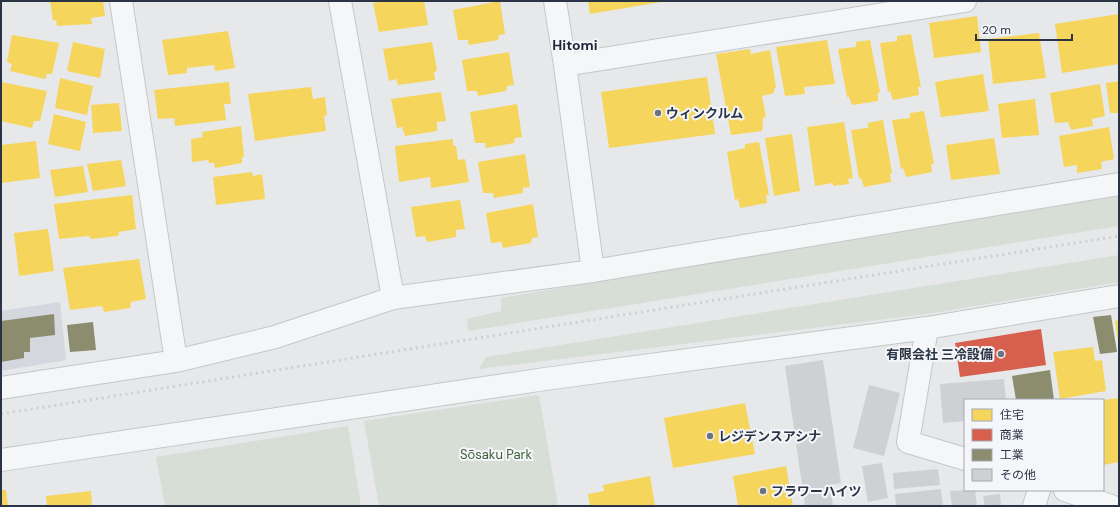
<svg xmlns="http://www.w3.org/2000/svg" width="1120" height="507" viewBox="0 0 1120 507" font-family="'DM Sans','Noto Sans JP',sans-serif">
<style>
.built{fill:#d4d7dd}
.green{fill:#d6ded6}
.homes{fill:#f6d55c}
.shops{fill:#d6604d}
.industry{fill:#8c8c6e}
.building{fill:#ced0d3}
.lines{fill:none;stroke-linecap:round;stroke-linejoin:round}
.minor-casing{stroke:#c4c6c8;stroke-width:24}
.minor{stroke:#f5f6f7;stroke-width:22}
.rail{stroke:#cecfd2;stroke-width:3;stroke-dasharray:2 4;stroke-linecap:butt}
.poi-dot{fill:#6c737f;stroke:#f4f6f9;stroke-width:1.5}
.labels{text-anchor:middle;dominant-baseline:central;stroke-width:4;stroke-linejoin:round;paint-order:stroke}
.poi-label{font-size:13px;font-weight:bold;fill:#2b3445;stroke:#f4f6f9;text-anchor:start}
.park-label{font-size:13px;fill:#3f6138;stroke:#f4f6f9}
.neighbourhood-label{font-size:14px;font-weight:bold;fill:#1d2536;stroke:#f4f6f9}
</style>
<rect width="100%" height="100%" fill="#e6e8ea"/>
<!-- built -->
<path class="built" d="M60,302l6,58 -65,11v-60z"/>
<!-- green -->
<path class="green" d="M1119,196v30l-651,105 -1,-12 34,-8v-13z
M1119,255v27l-192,32 -448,55 7,-12z
M539,395l19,111h-179l-15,-85z
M348,426l13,80h-196l-9,-49z"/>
<!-- homes -->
<path class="homes" d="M50,1h53l2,15 -14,2 1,6 -35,2 -1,-6 -3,1z
M388,1h36l4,24 -49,7 -6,-29z
M500,1l5,33 -6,1 -1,5 -29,5 -1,-5h-10l-5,-30z
M588,1h73v1l-71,12z
M1119,14v50l-57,9 -7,-49z
M977,16l4,36 -47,6 -5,-35z
M228,31l7,37 -20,3 -1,-6 -27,3v5l-19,2 -6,-35z
M1039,33l7,45 -53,6 -5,-45z
M911,34l10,53h-3l1,8 -26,5 -3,-9 -2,1 -8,-49 17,-2v-5z
M12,35l47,8 -7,31h-5l-2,5 -35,-8 2,-7 -5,-2z
M827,40l8,44 -31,3 1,7 -20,2 -9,-49z
M870,40l10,52 -2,1v8l-26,4 -3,-8h-2l-9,-48 18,-2v-5z
M73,42l32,7 -5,29 -33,-7z
M432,42l5,29 -3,1 1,8 -37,5 -2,-6 -7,2 -6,-32z
M750,49l1,5 19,-4 6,37 -2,2v4l-12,3 4,21 -3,1 -1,13 -31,4 -15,-81z
M509,52l5,33 -7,1 -1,5 -28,5 -1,-5h-10l-5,-31z
M983,74l6,37 -48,6 -6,-35z
M707,77l8,57 -106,14 -8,-56z
M60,78l33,8 -6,29 -32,-7z
M1119,81v32h-9l-4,-30z
M1,82l46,9 -7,30h-6l-2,7 -31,-7z
M229,82l2,22h-7l2,16 -51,6 -1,-8 -16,1 -4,-29z
M1100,84l5,32 -13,3 1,7 -22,4 -3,-8 -13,1 -5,-30z
M311,87l2,12 12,-2 2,18 -3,1 2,15 -71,10 -7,-47z
M441,92l5,29 -9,1v9l-32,5 -3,-9 -5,1 -6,-29z
M1035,99l4,36 -37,3 -4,-34z
M119,103l3,28 -29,2 -2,-28z
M517,104l5,33 -7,1 -1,5 -28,5 -1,-5h-10l-5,-31z
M924,111l10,53h-3l1,8 -26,5 -3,-9 -2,1 -9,-49 18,-2v-5z
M54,114l32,8 -6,29 -32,-7z
M883,120l9,53 -2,1 1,8 -27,5 -3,-9 -2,1 -8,-49 17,-2v-5z
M844,122l9,56 -5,1 1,5 -16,2v-3l-18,3 -8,-59z
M241,126l3,31h-2v6l-27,5 -1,-5h-5l-1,-3 -16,2 -1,-23 12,-2 -1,-5z
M1109,127l5,32 -13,3 1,7 -25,4v-8l-13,2 -5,-31z
M792,134l8,57 -26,5 -9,-58z
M994,138l6,36 -49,6 -5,-35z
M453,139v7h3l2,14 7,-1 4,23 -38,6 -1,-11 -31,5 -4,-36z
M36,141l4,37 -39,5v-38z
M759,142l10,53h-3l1,8 -27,5 -2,-9 -3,1 -8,-48 18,-4v-4z
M525,154l5,33 -7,1v5l-29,5 -1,-5h-10l-5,-31z
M121,160l5,26 -33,5 -6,-27z
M83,166l5,26 -33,5 -5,-27z
M252,172l1,4 9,-2 3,25 -49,6 -3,-28z
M132,195l4,34 -17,3 -1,4 -27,3 -2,-3 -30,3 -5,-35z
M460,200l5,29 -9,1v7l-29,5 -2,-6 -9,1 -5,-30z
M533,204l5,33 -6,1 -1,5 -28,5 -2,-6 -10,1 -5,-30z
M48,229l6,42 -35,5 -5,-43z
M139,259l7,40 -15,3 -1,6 -26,4 -2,-6 -32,4 -7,-42z
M1119,320v22h-1l-3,-21z
M1093,347l2,14 7,-1 4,31 -46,8 -7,-47z
M1119,398v64l-16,3v-65z
M745,403l10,51 -82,14 -9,-50z
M786,466l7,40h-55l-5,-30z
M650,476l5,30h-65l-2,-12 16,-3 -1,-6z
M1,490h5l2,16h-7z
M91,491l1,15h-45l-1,-10z"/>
<!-- shops -->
<path class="shops" d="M1041,329l5,36 -86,12 -5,-34z"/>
<!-- industry -->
<path class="industry" d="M54,314l1,21 -25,3v14h-6v6l-23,4v-41z
M1111,315l6,37 -17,2 -7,-37z
M93,322l3,28 -26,2 -3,-27z
M1050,370l4,30h-38l-4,-24z"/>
<!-- building -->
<path class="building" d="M823,360l18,123 -11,2 3,20 -28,1 -20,-140z
M1004,379l2,21h-41v21l-22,2 -3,-39z
M869,385l31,8 -16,63 -31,-8z
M882,463l6,35 -20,4 -6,-36z
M938,469l2,16 -46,4 -1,-16z
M941,489l2,17h-47l-1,-12z
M975,490l2,16h-25l-2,-15z
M1000,494l1,12h-16l-2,-10z"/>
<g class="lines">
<defs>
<path id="minor" d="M121,1l55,360
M340,1l53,297
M555,1l10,64 28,206
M565,65l400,-64
M927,328l-19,114 57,17
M1,388l175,-27 99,-24 118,-39 200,-27 526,-87
M1,460l544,-81 382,-51 192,-32
M1065,490l46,16
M1034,506l5,-16"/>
</defs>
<!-- minor casing -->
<use href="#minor" class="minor-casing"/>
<!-- minor -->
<use href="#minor" class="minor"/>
<!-- rail -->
<path class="rail" d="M1,414l1118,-178"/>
</g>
<!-- markers -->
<g class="poi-dot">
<circle cx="658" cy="113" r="4"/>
<circle cx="1001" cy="354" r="4"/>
<circle cx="710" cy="436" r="4"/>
<circle cx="763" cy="491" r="4"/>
</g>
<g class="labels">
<!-- poi labels -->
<g class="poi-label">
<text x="666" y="113">ウィンクルム</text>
<text x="993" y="354" text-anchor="end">有限会社 三冷設備</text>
<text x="718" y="436">レジデンスアシナ</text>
<text x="771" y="491">フラワーハイツ</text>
</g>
<!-- park labels -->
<g class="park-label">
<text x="496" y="454">Sōsaku Park</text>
</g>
<!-- neighbourhood labels -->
<g class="neighbourhood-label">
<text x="575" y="45">Hitomi</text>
</g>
</g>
<!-- border -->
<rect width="1120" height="507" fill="none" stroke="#2b3445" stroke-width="4"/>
<!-- legend -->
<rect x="964" y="399" width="140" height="92" fill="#f4f6f9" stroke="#a4a8b1"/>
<rect x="972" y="409" width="20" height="12" fill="#f6d55c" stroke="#a4a8b1"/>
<text x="1000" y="419" font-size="12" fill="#2b3445">住宅</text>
<rect x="972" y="429" width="20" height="12" fill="#d6604d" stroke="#a4a8b1"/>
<text x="1000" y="439" font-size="12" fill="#2b3445">商業</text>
<rect x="972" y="449" width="20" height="12" fill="#8c8c6e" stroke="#a4a8b1"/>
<text x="1000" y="459" font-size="12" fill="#2b3445">工業</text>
<rect x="972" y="469" width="20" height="12" fill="#ced0d3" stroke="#a4a8b1"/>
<text x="1000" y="479" font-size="12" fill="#2b3445">その他</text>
<!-- scale -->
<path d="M976 34v6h96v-6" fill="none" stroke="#2b3445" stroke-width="2"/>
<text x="982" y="34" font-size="12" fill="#2b3445" stroke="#f4f6f9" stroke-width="3" paint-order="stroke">20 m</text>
</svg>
